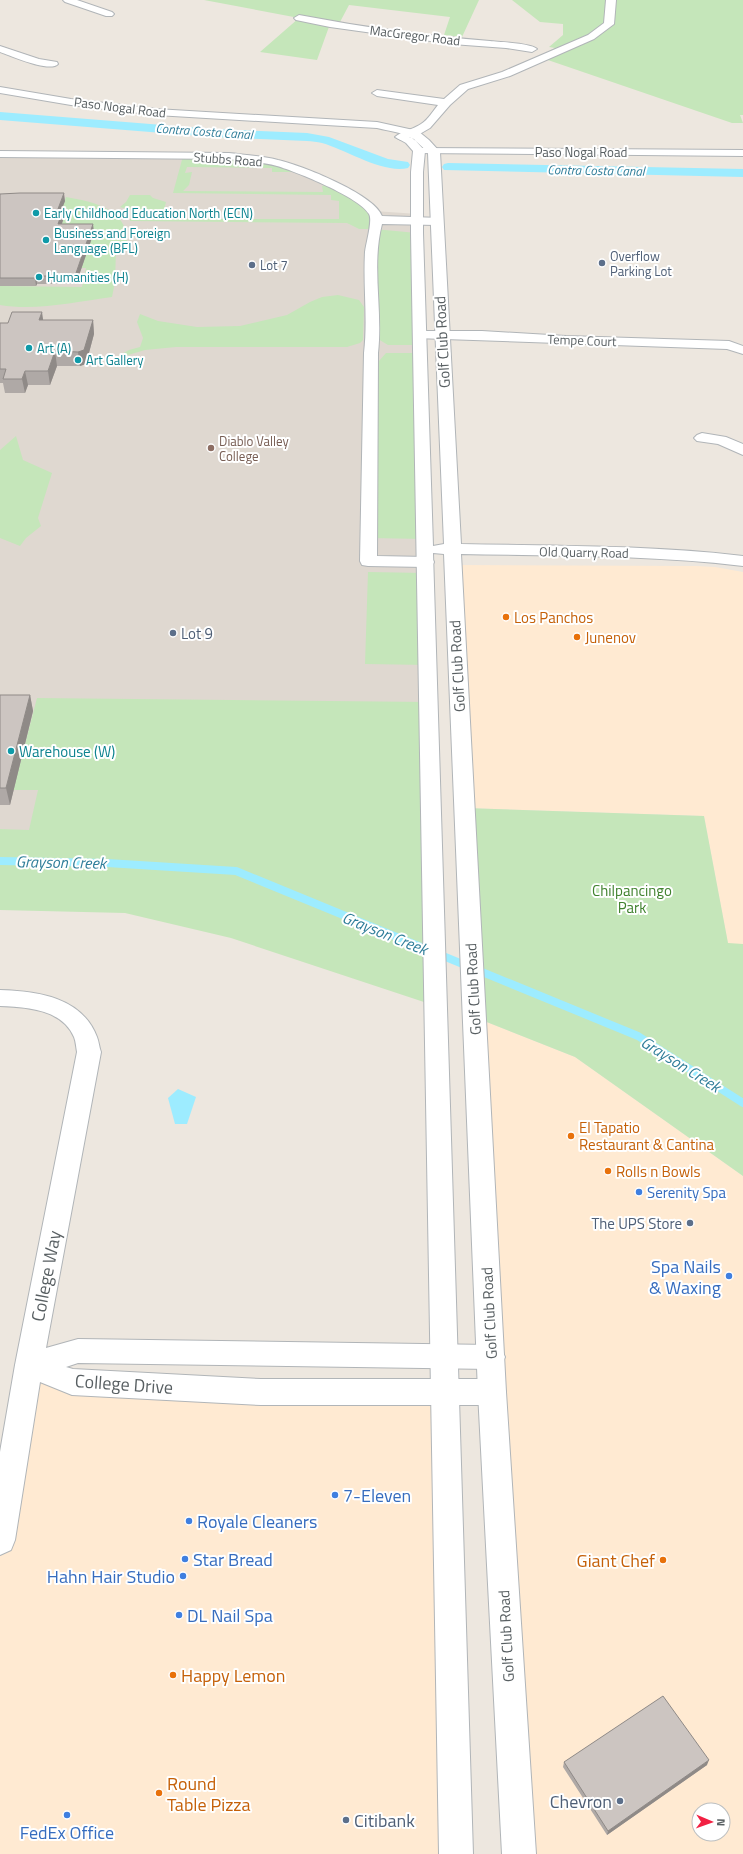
<svg xmlns="http://www.w3.org/2000/svg" width="743" height="1854" viewBox="0 0 743 1854" font-family="'Titillium Web',sans-serif">
<style>
.commercial{fill:#ffead2;fill-rule:evenodd}
.education{fill:#dfd8d0}
.green{fill:#c5e6ba}
.water{fill:#9decff}
.lines{fill:none;stroke-linecap:round;stroke-linejoin:round}
.stream{stroke:#9decff;stroke-width:8}
.canal{fill:#9decff;fill-rule:evenodd}
.minor-casing{stroke:#b1b5b8;stroke-width:2}
.tertiary-casing{stroke:#b1b5b8;stroke-width:2}
.minor{fill:#fff;fill-rule:evenodd}
.tertiary{fill:#fff;fill-rule:evenodd}
.wall{fill:#afa9a6}
.shaded-wall{fill:#8f8a87}
.building{fill:#ccc5c1;stroke:#8f8a87}
.culture-dot{fill:#0f9aa8;stroke:#fff;stroke-width:1.5}
.service-dot{fill:#5c6f8a;stroke:#fff;stroke-width:1.5}
.education-dot{fill:#8d6e63;stroke:#fff;stroke-width:1.5}
.food-dot{fill:#e8710a;stroke:#fff;stroke-width:1.5}
.shop-dot{fill:#3f7fe0;stroke:#fff;stroke-width:1.5}
.labels{text-anchor:middle;dominant-baseline:central;stroke-width:4;stroke-linejoin:round;paint-order:stroke}
.far-street-label{font-size:13px;fill:#585f62;stroke:#fff}
.far-water-label{font-size:13px;font-style:italic;fill:#307e9a;stroke:#fff}
.far-culture-label{font-size:13px;fill:#0d838f;stroke:#fff;text-anchor:start}
.far-service-label{font-size:13px;fill:#4e5e75;stroke:#fff;text-anchor:start}
.far-education-label{font-size:13px;fill:#785e54;stroke:#fff;text-anchor:start}
.street-label{font-size:15px;fill:#585f62;stroke:#fff}
.food-label{font-size:15px;fill:#c56008;stroke:#fff;text-anchor:start}
.service-label{font-size:15px;fill:#4e5e75;stroke:#fff;text-anchor:start}
.culture-label{font-size:15px;fill:#0d838f;stroke:#fff;text-anchor:start}
.park-label{font-size:15px;fill:#40822f;stroke:#fff}
.shop-label{font-size:15px;fill:#366cbe;stroke:#fff;text-anchor:start}
.water-label{font-size:16px;font-style:italic;fill:#307e9a;stroke:#fff}
.near-shop-label{font-size:18px;fill:#366cbe;stroke:#fff;text-anchor:start}
.near-street-label{font-size:18px;fill:#585f62;stroke:#fff}
.near-food-label{font-size:18px;fill:#c56008;stroke:#fff;text-anchor:start}
.near-service-label{font-size:18px;fill:#4e5e75;stroke:#fff;text-anchor:end}
</style>
<rect width="100%" height="100%" fill="#ede7df"/>
<!-- commercial -->
<path class="commercial" d="M453,565l243,1 19,1 28,5v372h-15l-24,-128 -239,-8z
M474,1017l101,40 168,119v678h-224zM699,1810h24v24h-24z
M29,1365l43,17 373,10 12,462h-457v-314z"/>
<!-- education -->
<path class="education" d="M0,154l229,2 75,16 70,39 44,3 16,700 -434,-68z"/>
<!-- green -->
<path class="green" d="M204,0h275l-17,37 -18,-2 6,-18 -101,-12 -9,17 -10,2 -13,36 -57,-8 39,-34z
M512,0h231v115h-3l3,8h-11l-190,-65 16,-7 -7,-1 4,-2 -6,-1 14,-12v-11l-23,-2z
M183,156l72,3 49,13h-32v-4l-85,-1 -2,6 7,-1 -3,13 -6,6 140,1 -1,-6 9,-2 43,27v18l43,4 3,112h-32l-15,-9v-107h-14l-12,-6 -217,-2v-2h209v-18l-8,-1v-5l-158,-2z
M130,195h20l3,3 13,4 -2,8h-34l-10,-3 6,-5z
M66,197c28,5 63,12 61,47l-11,6 -1,32 -3,15c-37,5 -76,14 -112,8v-19l82,1 4,-19 -86,-1v-36l59,-14z
M338,295l21,5 5,7 -1,33 -3,3 -13,4h-171l-31,3 -34,10 18,-10 11,-3 3,-9 -6,-16 3,-8 18,7 39,6 43,-1 47,-11 23,-13 12,-5z
M386,353h35l4,186 -56,-1 2,-168z
M16,436l7,24 29,13 -14,45 3,8 -15,12 -6,8 -20,-8v-88z
M368,572l58,1 2,92 -63,-1z
M37,698l392,4 7,304 -205,-68 -106,-25 -125,-3v-81l29,1 9,-40h-25z
M465,808l239,8 24,127 15,1v232l-168,-119 -101,-40z"/>
<!-- water -->
<path class="water" d="M178,1089l18,8 -9,27h-12l-7,-26z"/>
<g class="lines">
<!-- stream -->
<path class="stream" d="M0,861l107,2 129,8 402,165 105,67"/>
<!-- canal -->
<path class="canal" d="M0,112l213,17 94,4 22,4 59,22 20,3 2,3 -2,3c-25,6 -61,-18 -86,-25 -5,-1 -10,-2 -15,-2l-94,-4 -213,-17z
M448,163l295,6v8l-299,-7 -2,-3 2,-3z"/>
<defs>
<path id="minor" d="M63,0h14l35,12 2,2 -2,2h-6l-41,-14z
M606,0h10l-2,24 -20,15 -84,37 -42,13 -18,16 -20,23 -12,7 -17,5 -6,-3c5,-5 19,-8 26,-13 7,-4 12,-13 17,-19l-61,-9 -5,-3 5,-3 67,9 16,-14 42,-13 86,-37 16,-12z
M299,15c63,12 127,21 191,26 9,1 41,2 47,8l-5,3 -26,-4 -54,-4 -122,-17 -34,-7 -2,-2z
M0,46l39,13 18,3 1,2c-8,9 -47,-8 -58,-12z
M419,148l324,2v6l-328,-3 -2,-2z
M0,151l229,2c16,2 33,3 49,7 23,5 96,34 104,56l59,2 2,3 -2,3 -4,1 -55,-1c-11,42 1,86 -4,129l-1,203 49,1 6,1 2,4 -2,4 -6,1 -58,-1 -6,-1 -2,-4 4,-208c4,-34 -1,-67 1,-101 1,-9 8,-32 4,-38 -10,-17 -72,-42 -92,-48 -15,-4 -32,-5 -48,-7l-229,-2z
M420,331h62l84,5 163,5 14,5v8l-16,-5 -312,-11 -2,-3 2,-3z
M702,433l24,4 17,7v11l-25,-11 -21,-3 -3,-3 3,-3z
M0,990c37,1 82,7 97,47 2,5 2,10 4,15l-55,296 32,-9 413,6 10,3 4,9 -4,9 -10,3 -413,-6 -12,4 7,2 188,10h231l10,4 4,9 -4,9 -10,4h-231l-189,-10 -32,-13 -25,158 -4,10 -11,5v-103l15,-87 62,-313c-1,-5 -1,-10 -3,-15 -12,-28 -48,-30 -74,-31z"/>
<path id="tertiary" d="M0,87l71,12 85,10 221,13 41,9 11,9 11,12 21,392c94,2 188,1 282,12v10c-93,-11 -188,-10 -282,-12l45,838 30,462h-34l-24,-462 -34,-838 -11,-1 40,1301h-34l-28,-1621v-61l2,-21 -7,-8 -9,-5 6,-3 11,4 11,12 -2,21v61l10,313 11,-2 -16,-391c-18,-21 -26,-19 -51,-25l-221,-13 -85,-10 -71,-12z"/>
</defs>
<!-- minor casing -->
<use href="#minor" class="minor-casing"/>
<!-- tertiary casing -->
<use href="#tertiary" class="tertiary-casing"/>
<!-- minor -->
<use href="#minor" class="minor"/>
<!-- tertiary -->
<use href="#tertiary" class="tertiary"/>
</g>
<!-- wall -->
<path class="wall" d="M0,194l65,7 -4,8 2,1 1,7 -2,7 32,8 -18,52h-39l-1,2h-36z
M43,320h50l1,14 -8,30 -6,2h-23l-7,19h-22l-3,8h-20l-2,-10h-3v-60h8z
M0,695h30l3,16 -23,94h-10z
M564,1762l143,3 -100,70 -44,-68z"/>
<!-- shaded-wall -->
<path class="shaded-wall" d="M64,193l1,8 -6,16 -1,-8z
M63,210l1,7 -5,15 -1,-8z
M93,224l1,8 -18,52 -1,-8z
M36,276l1,8 -1,2 -1,-8z
M42,312l2,14 -5,-6z
M93,320l1,14 -8,30 -6,2 -2,-14z
M55,351l2,15 -7,19 -2,-14z
M25,371l3,14 -3,8 -3,-14z
M30,695l3,16 -23,94 -4,-17z
M709,1760l-2,5 -100,70 1,-4z"/>
<!-- building -->
<path class="building" d="M20,193h44l-6,16 5,1 -5,14h35l-18,52h-39l-1,2h-35v-84z
M12,312h30l-3,8h54l-9,30 -6,2 -23,-1 -7,20h-23l-3,8h-19l3,-10h-6v-46h8z
M0,695h30l-24,93h-6z
M663,1696l46,64 -101,71 -44,-69z"/>
<!-- markers -->
<g class="culture-dot">
<circle cx="36" cy="213" r="4"/>
<circle cx="46" cy="240" r="4"/>
<circle cx="39" cy="277" r="4"/>
<circle cx="29" cy="348" r="4"/>
<circle cx="78" cy="360" r="4"/>
<circle cx="11" cy="751" r="4"/>
</g>
<g class="service-dot">
<circle cx="602" cy="263" r="4"/>
<circle cx="252" cy="265" r="4"/>
<circle cx="173" cy="633" r="4"/>
<circle cx="690" cy="1223" r="4"/>
<circle cx="620" cy="1801" r="4"/>
<circle cx="346" cy="1820" r="4"/>
</g>
<circle class="education-dot" cx="211" cy="448" r="4"/>
<g class="food-dot">
<circle cx="506" cy="617" r="4"/>
<circle cx="577" cy="637" r="4"/>
<circle cx="571" cy="1136" r="4"/>
<circle cx="608" cy="1171" r="4"/>
<circle cx="663" cy="1560" r="4"/>
<circle cx="173" cy="1675" r="4"/>
<circle cx="159" cy="1793" r="4"/>
</g>
<g class="shop-dot">
<circle cx="639" cy="1192" r="4"/>
<circle cx="729" cy="1276" r="4"/>
<circle cx="335" cy="1495" r="4"/>
<circle cx="189" cy="1521" r="4"/>
<circle cx="185" cy="1559" r="4"/>
<circle cx="183" cy="1576" r="4"/>
<circle cx="179" cy="1615" r="4"/>
<circle cx="67" cy="1815" r="4"/>
</g>
<g class="labels">
<!-- far-street labels -->
<g class="far-street-label">
<text transform="translate(415 35) rotate(7)">MacGregor Road</text>
<text transform="translate(120 107) rotate(7)">Paso Nogal Road</text>
<text x="581" y="152">Paso Nogal Road</text>
<text transform="translate(228 159) rotate(4)">Stubbs Road</text>
<text transform="translate(582 340) rotate(2)">Tempe Court</text>
<text transform="translate(584 552) rotate(1)">Old Quarry Road</text>
</g>
<!-- far-water labels -->
<g class="far-water-label">
<text transform="translate(204 131) rotate(4)">Contra Costa Canal</text>
<text transform="translate(596 170) rotate(1)">Contra Costa Canal</text>
</g>
<!-- far-culture labels -->
<g class="far-culture-label">
<text x="44" y="213">Early Childhood Education North (ECN)</text>
<text x="54" y="233">Business and Foreign<tspan x="54" dy="15">Language (BFL)</tspan></text>
<text x="47" y="277">Humanities (H)</text>
<text x="37" y="348">Art (A)</text>
<text x="86" y="360">Art Gallery</text>
</g>
<!-- far-service labels -->
<g class="far-service-label">
<text x="610" y="256">Overflow<tspan x="610" dy="15">Parking Lot</tspan></text>
<text x="260" y="265">Lot 7</text>
</g>
<!-- far-education labels -->
<g class="far-education-label">
<text x="219" y="441">Diablo Valley<tspan x="219" dy="15">College</tspan></text>
</g>
<!-- street labels -->
<g class="street-label">
<text transform="translate(442 342) rotate(-93)">Golf Club Road</text>
<text transform="translate(457 666) rotate(-93)">Golf Club Road</text>
<text transform="translate(473 989) rotate(-93)">Golf Club Road</text>
<text transform="translate(489 1313) rotate(-93)">Golf Club Road</text>
<text transform="translate(506 1636) rotate(-93)">Golf Club Road</text>
</g>
<!-- food labels -->
<g class="food-label">
<text x="514" y="617">Los Panchos</text>
<text x="585" y="637">Junenov</text>
<text x="579" y="1127">El Tapatio<tspan x="579" dy="17">Restaurant &amp; Cantina</tspan></text>
<text x="616" y="1171">Rolls n Bowls</text>
</g>
<!-- service labels -->
<g class="service-label">
<text x="181" y="633">Lot 9</text>
<text x="682" y="1223" text-anchor="end">The UPS Store</text>
</g>
<!-- culture labels -->
<g class="culture-label">
<text x="19" y="751">Warehouse (W)</text>
</g>
<!-- park labels -->
<g class="park-label">
<text x="632" y="890">Chilpancingo<tspan x="632" dy="17">Park</tspan></text>
</g>
<!-- shop labels -->
<g class="shop-label">
<text x="647" y="1192">Serenity Spa</text>
</g>
<!-- water labels -->
<g class="water-label">
<text transform="translate(61 862) rotate(1)">Grayson Creek</text>
<text transform="translate(385 933) rotate(22)">Grayson Creek</text>
<text transform="translate(681 1064) rotate(32)">Grayson Creek</text>
</g>
<!-- near-shop labels -->
<g class="near-shop-label">
<text x="721" y="1266" text-anchor="end">Spa Nails<tspan x="721" dy="21">&amp; Waxing</tspan></text>
<text x="343" y="1495">7-Eleven</text>
<text x="197" y="1521">Royale Cleaners</text>
<text x="193" y="1559">Star Bread</text>
<text x="175" y="1576" text-anchor="end">Hahn Hair Studio</text>
<text x="187" y="1615">DL Nail Spa</text>
<text x="67" y="1832" text-anchor="middle">FedEx Office</text>
</g>
<!-- near-street labels -->
<g class="near-street-label">
<text transform="translate(46 1276) rotate(-79)">College Way</text>
<text transform="translate(124 1384) rotate(4)">College Drive</text>
</g>
<!-- near-food labels -->
<g class="near-food-label">
<text x="655" y="1560" text-anchor="end">Giant Chef</text>
<text x="181" y="1675">Happy Lemon</text>
<text x="167" y="1783">Round<tspan x="167" dy="21">Table Pizza</tspan></text>
</g>
<!-- near-service labels -->
<g class="near-service-label">
<text x="612" y="1801">Chevron</text>
<text x="354" y="1820" text-anchor="start">Citibank</text>
</g>
</g>
<!-- north arrow -->
<g transform="translate(711 1822) rotate(92)"><circle r="19" fill="#ffffff" stroke="#bcbfc0"/>
<path d="M0-3L7 15L0 10L-7 15Z" fill="#f22043"/>
<text y="-6" font-size="11" font-weight="bold" text-anchor="middle" fill="#585f62">N</text>
</g>
</svg>
